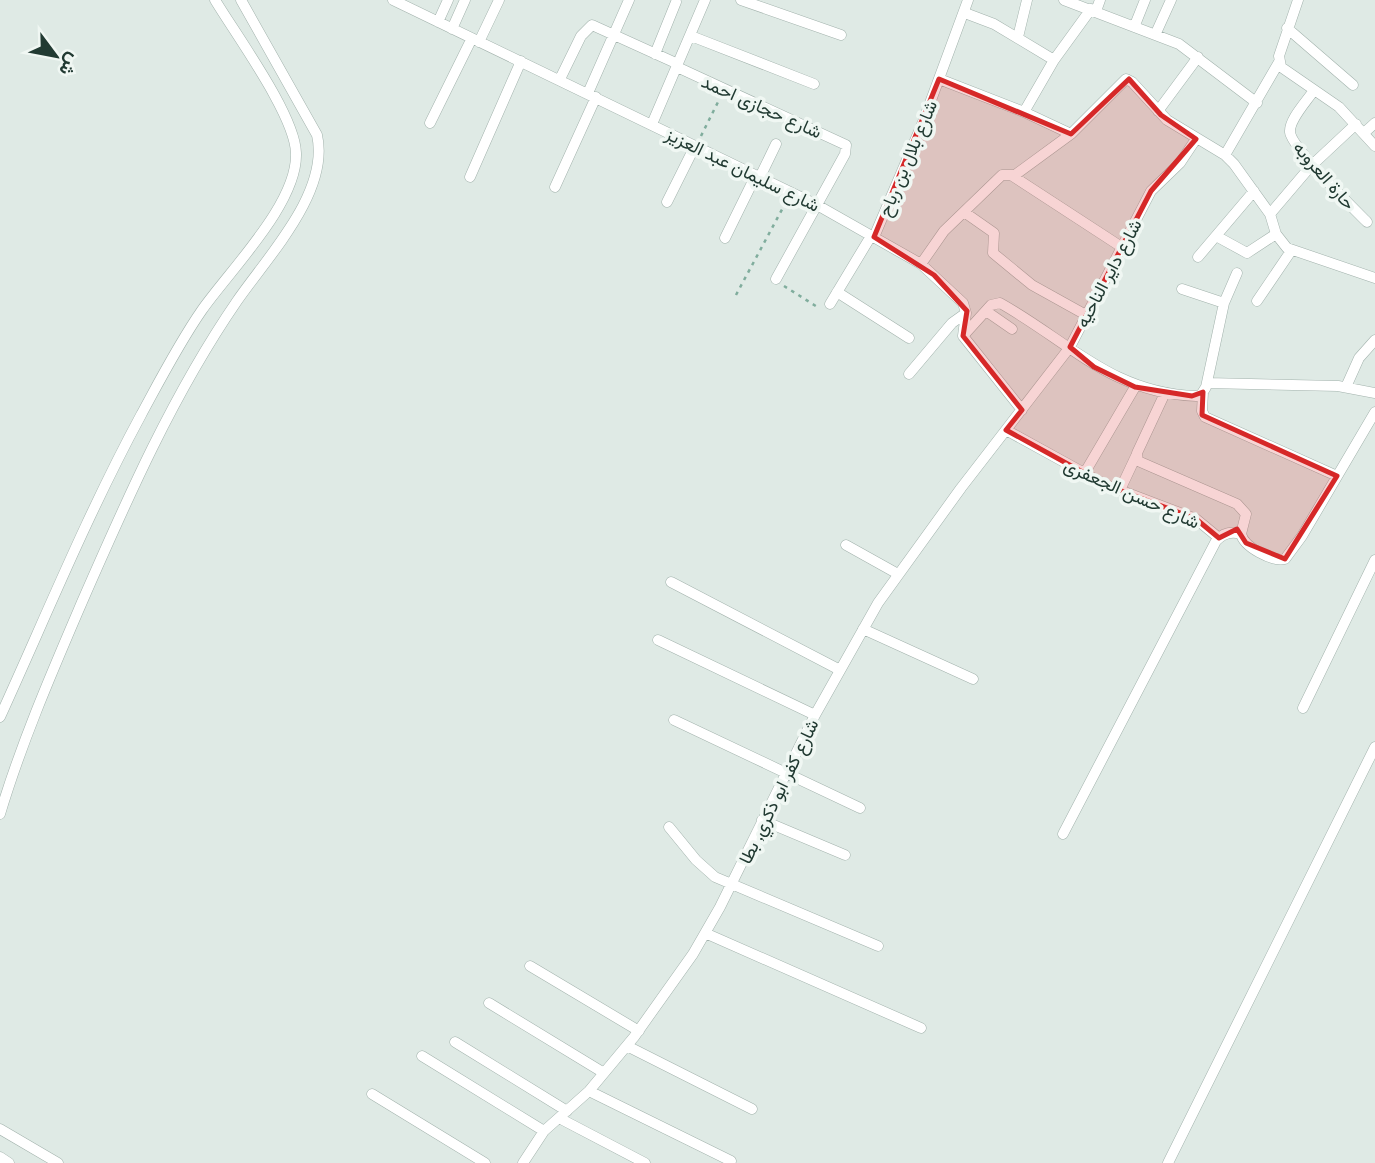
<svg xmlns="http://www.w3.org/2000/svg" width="1375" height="1163" viewBox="0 0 1375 1163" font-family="Lato,Vazirmatn,sans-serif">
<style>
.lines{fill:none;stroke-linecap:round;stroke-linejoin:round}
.minor-casing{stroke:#a2b2ac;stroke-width:11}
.path{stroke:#80ad9d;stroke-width:2.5;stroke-dasharray:3.5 5;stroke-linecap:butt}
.minor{stroke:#fff;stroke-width:10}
.marked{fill:#d62828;fill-opacity:0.2;stroke:#d62828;stroke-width:5;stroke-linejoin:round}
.labels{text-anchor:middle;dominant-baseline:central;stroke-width:7;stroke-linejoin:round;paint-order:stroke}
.street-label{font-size:18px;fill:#213a32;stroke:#f0f7f3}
</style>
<rect width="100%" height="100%" fill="#dfeae5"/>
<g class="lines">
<defs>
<path id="minor" d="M393,0l424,205 104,59 42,39 3,10 -3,23 59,74
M741,0l100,35
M1064,0l115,44 78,59
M1298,0l-19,56 2,11 58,40 36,39
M1096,11l4,-11
M965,13l29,11 60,36
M438,22l10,-22
M1135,25l10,-25
M1287,28l66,57
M452,29l13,-29
M1156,33l15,-33
M691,36l123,48
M1018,37l9,-37
M479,42l20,-42
M655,54l21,-52
M677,67l169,78 -1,9 -69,125
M560,79l21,-43 11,-11 86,39
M939,79l85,33 47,22
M1314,90c-6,10 -25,29 -24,42 1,15 63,76 77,90
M588,93l41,-93
M1158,111l40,-54
M1024,112l30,-52 37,-51
M430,123l42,-85
M652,124l53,-124
M1364,133l11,-10
M1225,155l54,-93
M1011,175l109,71
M470,177l51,-116
M760,177l16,-33
M555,187l41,-90
M667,202l27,-54
M964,212l30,21 -1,20 39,32 54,30
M1270,214l40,-47 46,-43
M1216,236l31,17 29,-19
M874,237l49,-115 45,-122
M725,238l31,-63
M1198,257l56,-66
M921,264l23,-33 58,-56h13l56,-41 55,-55 6,3 35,38 58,35 9,9 36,50 6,20 11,14 88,30
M1182,289l42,14
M837,292l72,46
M1257,301l34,-50
M830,304l41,-68
M986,311l26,18
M963,336l28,-31 9,-2c68,38 113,91 196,93l5,-1 5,-8 18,-84 13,-30
M909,374l43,-51 14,-10
M1207,383l131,3 37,7
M1346,387l13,-29 16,-18
M1203,392l-1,19 3,6 132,59
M1165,393l-28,60 1,8 99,43 9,10 -5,20
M1006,430l100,55 90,34 23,19
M1084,474l51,-87
M1120,490l16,-34
M846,545l52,29
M671,582l169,88
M863,629l110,50
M658,640l157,75
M1303,708l72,-148
M0,717c46,-101 88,-204 141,-302 19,-35 38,-72 61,-105 28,-40 96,-107 94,-157 -1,-38 -60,-118 -81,-153
M674,720l186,88
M0,814c22,-73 52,-142 82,-212 45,-103 91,-208 155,-301 31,-45 93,-109 80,-166l-76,-135
M762,820l83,35
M669,827l27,33 19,17 163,69
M1063,834l153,-293c7,-8 16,-10 25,-7 3,13 31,28 44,25l17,-23 73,-124
M705,933l216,95
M530,966l109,65
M489,1003l115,70
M455,1042l112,69
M627,1046l125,63
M422,1056l122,75
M589,1091l142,70
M372,1094l113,69
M559,1118l86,45
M0,1129l58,34
M0,1157l9,6
M523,1163l21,-32 45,-40 45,-54 59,-83 27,-47 95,-192 63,-112 83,-115 109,-141 81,-156 29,-28 16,-24
M1168,1163l207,-416"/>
</defs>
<!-- minor casing -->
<use href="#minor" class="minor-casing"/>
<!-- path -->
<path class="path" d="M701,136l19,-38
M784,286l35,22
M736,295l50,-93"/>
<!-- minor -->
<use href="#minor" class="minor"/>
</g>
<!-- marked area -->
<path class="marked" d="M939,79l132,55 58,-55 32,36 35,24 -45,52 -81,156 24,20 41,20 57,9 11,-4 -1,23 135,61 -52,83 -39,-16 -9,-14 -18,9 -23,-19 -90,-34 -100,-55 16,-20 -59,-74 4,-25 -33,-36 -60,-38z"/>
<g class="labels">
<!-- street labels -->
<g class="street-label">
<text transform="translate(762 106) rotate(24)">شارع حجازى احمد</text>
<text transform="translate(907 158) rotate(-67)">شارع بلال بن رباح</text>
<text transform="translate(743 169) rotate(26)">شارع سليمان عبد العزيز</text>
<text transform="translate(1325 175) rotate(49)">حارة العروبه</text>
<text transform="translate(1108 273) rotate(-62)">شارع داير الناحيه</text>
<text transform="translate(1132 493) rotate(24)">شارع حسن الجعفرى</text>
<text transform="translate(778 791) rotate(-64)">شارع كفر ابو ذكري, بطا</text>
</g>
</g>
<!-- north arrow -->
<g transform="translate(56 56) rotate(122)" stroke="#f0f7f3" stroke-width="5" paint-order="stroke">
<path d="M0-5L12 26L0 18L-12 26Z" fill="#213a32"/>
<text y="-10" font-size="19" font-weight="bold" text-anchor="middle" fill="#213a32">ش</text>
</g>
</svg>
